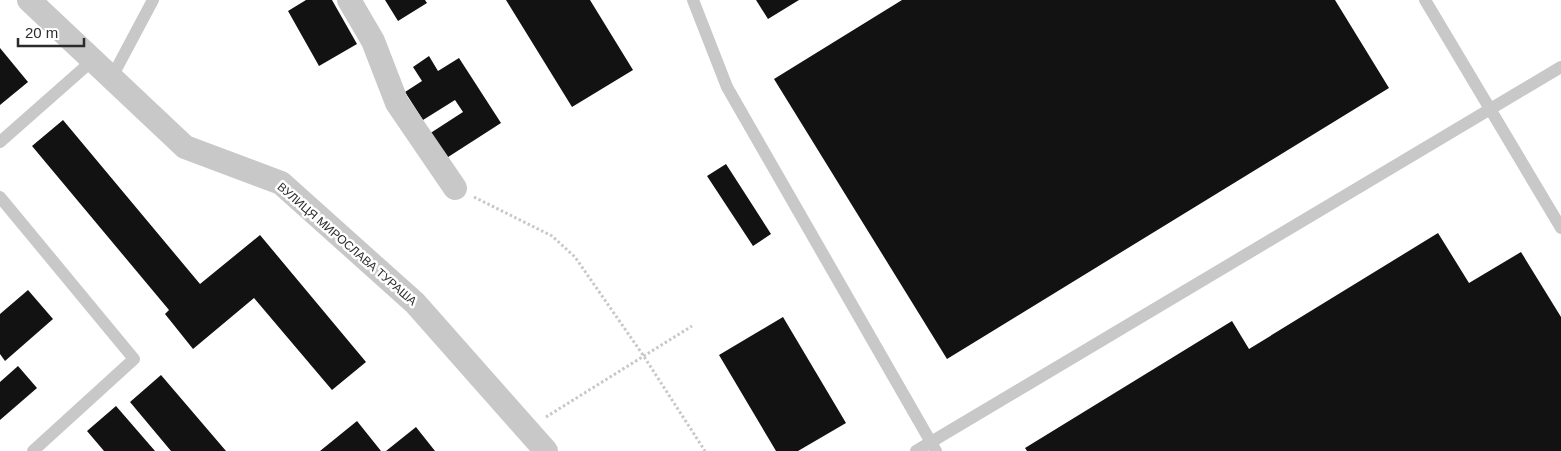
<svg xmlns="http://www.w3.org/2000/svg" width="1561" height="451" viewBox="0 0 1561 451" font-family="Helvetica,sans-serif">
<style>
.building{fill:#121212}
.lines{fill:none;stroke-linecap:round;stroke-linejoin:round}
.path{stroke:#c8c8c8;stroke-width:3;stroke-dasharray:2.5 2.5;stroke-linecap:butt}
.lane{stroke:#c8c8c8;stroke-width:12}
.street{stroke:#c8c8c8;stroke-width:24}
.labels{text-anchor:middle;dominant-baseline:central;stroke-width:5;stroke-linejoin:round;paint-order:stroke}
.street-label{font-size:12px;fill:#2b2b2b;stroke:#fff}
</style>
<rect width="100%" height="100%" fill="#fff"/>
<!-- building -->
<path class="building" d="M306,0h26l25,44 -38,22 -31,-55z
M385,0h40l2,3 -29,18z
M506,0h84l43,70 -61,37z
M756,0h43l-31,19z
M902,0h433l54,88 -442,271 -173,-280z
M0,48l28,34 -28,23z
M429,56l9,15 21,-13 42,65 -56,36 -16,-25 34,-22 -8,-12 -32,20 -18,-28 17,-11 -9,-14z
M63,120l137,164 60,-49 106,127 -34,28 -78,-92 -61,51 -28,-35 4,-4 -137,-164z
M726,164l45,70 -18,12 -46,-70z
M1438,233l31,50 52,-31 40,65v134h-534l-2,-3 207,-127 17,28z
M28,290l25,29 -48,42 -5,-7v-40z
M783,317l63,106 -48,28h-22l-57,-96z
M18,366l19,22 -37,32v-38z
M161,375l65,76h-55l-41,-49z
M116,406l39,45h-51l-17,-20z
M357,421l24,30h-61z
M416,427l19,24h-49z"/>
<g class="lines">
<!-- path -->
<path class="path" d="M474,197l78,39 23,21 68,98 62,96
M546,417l146,-91"/>
<!-- lane -->
<path class="lane" d="M693,0l34,87 209,364
M1425,0l136,228
M112,77l41,-77
M0,142l93,-82
M0,197l134,162 -101,92
M916,451l645,-384"/>
<!-- street -->
<path class="street" d="M29,0l156,147 96,36 134,120 131,148
M349,0l24,41 24,62 58,85"/>
</g>
<g class="labels">
<!-- street labels -->
<g class="street-label">
<text transform="translate(347 244) rotate(41)">ВУЛИЦЯ МИРОСЛАВА ТУРАША</text>
</g>
</g>
<!-- scale -->
<path d="M18 38v8h66v-8" fill="none" stroke="#2b2b2b" stroke-width="2.5"/>
<text x="25" y="38" font-size="15" fill="#2b2b2b" stroke="#ffffff" stroke-width="4" paint-order="stroke">20 m</text>
</svg>
